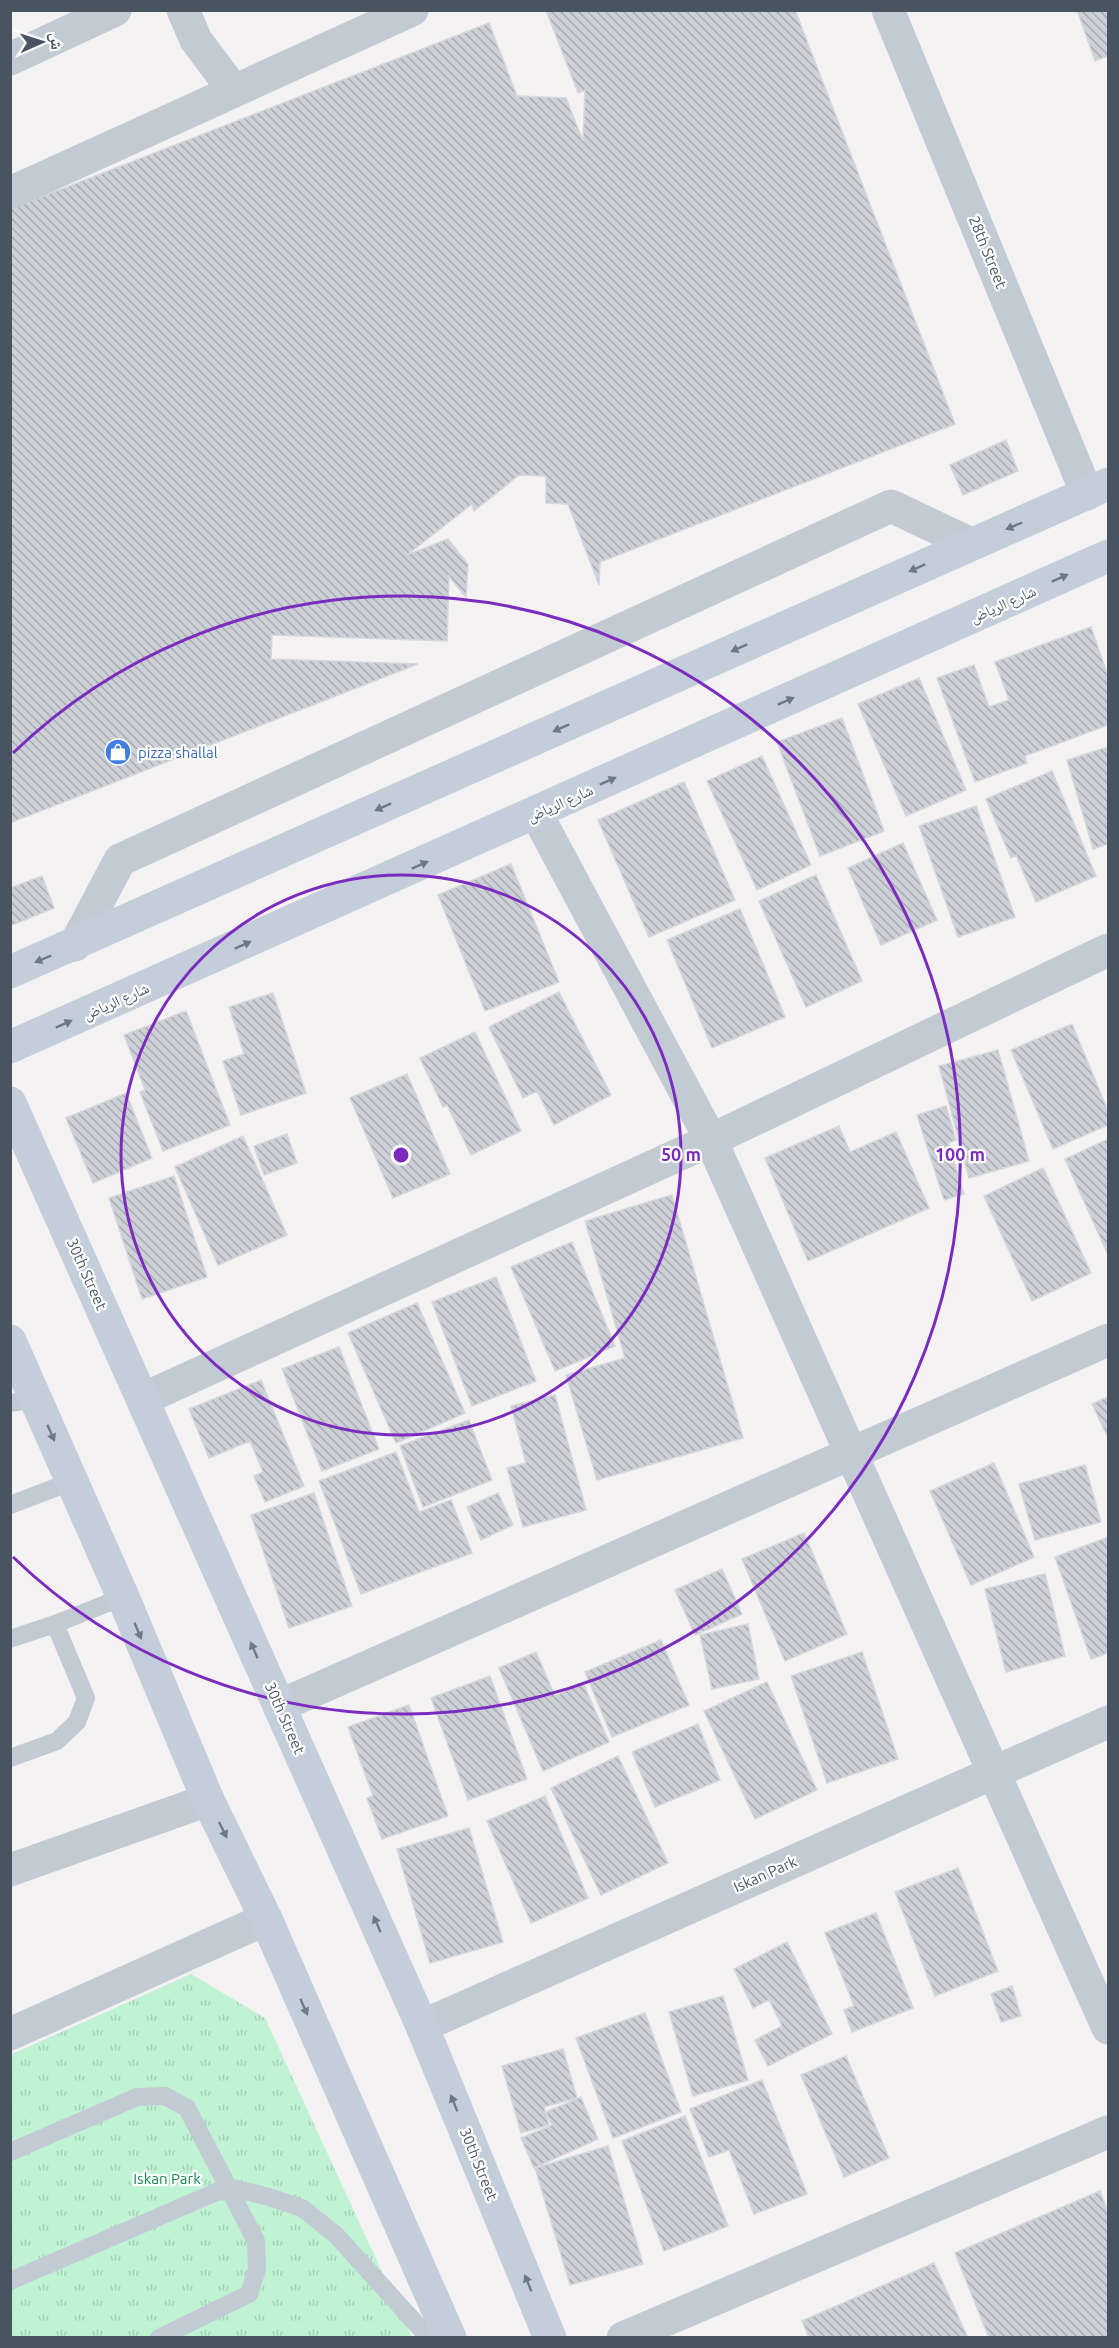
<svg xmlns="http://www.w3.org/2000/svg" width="1119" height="2348" viewBox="0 0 1119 2348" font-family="Ubuntu,'Noto Naskh Arabic',sans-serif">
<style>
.park{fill:url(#park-tufts)}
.building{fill:url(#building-back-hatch);stroke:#d5d7dd;stroke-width:1.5}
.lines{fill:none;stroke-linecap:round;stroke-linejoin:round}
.lane{stroke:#c2cbd3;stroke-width:18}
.street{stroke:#c2cbd3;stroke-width:33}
.secondary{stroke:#c4cedb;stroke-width:33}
.oneway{fill:#6d7985}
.ring{fill:none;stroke:#7b2cbf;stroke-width:3}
.labels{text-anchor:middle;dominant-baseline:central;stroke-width:4.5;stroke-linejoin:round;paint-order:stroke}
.street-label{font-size:15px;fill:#485460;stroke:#fff}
.shop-label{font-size:15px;fill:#366cbe;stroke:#fff;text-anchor:start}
.park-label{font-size:15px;fill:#148750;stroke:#fff}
.centre{fill:#7b2cbf;stroke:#fff;stroke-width:3}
.ring-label{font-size:18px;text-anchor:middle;font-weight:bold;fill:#7b2cbf;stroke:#fff;stroke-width:4.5;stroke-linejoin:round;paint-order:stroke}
</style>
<defs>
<pattern id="park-tufts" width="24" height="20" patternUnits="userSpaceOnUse" patternTransform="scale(1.5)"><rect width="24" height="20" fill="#c0f2d4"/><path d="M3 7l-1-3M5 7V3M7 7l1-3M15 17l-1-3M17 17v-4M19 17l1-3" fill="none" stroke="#a6d1b9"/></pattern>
<pattern id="building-back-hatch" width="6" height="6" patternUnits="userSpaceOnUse" patternTransform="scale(1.5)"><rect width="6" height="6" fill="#cdd0d6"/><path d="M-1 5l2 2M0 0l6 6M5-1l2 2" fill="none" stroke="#a8abb1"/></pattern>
</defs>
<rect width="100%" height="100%" fill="#f4f2f2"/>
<!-- park -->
<path class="park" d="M191,1974l74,44 147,319h-401l-1,-282z"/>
<!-- building -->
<path class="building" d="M546,10h249l160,414 -355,138 -1,23 -31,-81 -22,-1v-27l-27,-1 -45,36 -2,-7 -65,51 41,-16 20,25 -2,34 -17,-22 -2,65 -175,-6 -1,24 147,5 -408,159v-614l479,-186 28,73 49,2 17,43 2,-51 -7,3z
M1077,10h31v46l-13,5z
M1006,440l12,31 -55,24 -13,-30z
M1091,627l17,49v49l-83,31 2,7 -52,19 -38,-104 37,-13 15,42 20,-7 -14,-38z
M919,678l47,112 -60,26 -48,-112z
M842,718l42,113 -64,25 -43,-114z
M1108,747v97l-15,5 -26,-89z
M762,756l49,109 -54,25 -50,-109z
M1052,771l44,105 -60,26 -20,-47 -5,3 -25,-59z
M684,782l51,118 -86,37 -51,-117z
M976,806l39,111 -57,20 -39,-111z
M903,843l34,77 -56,25 -33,-77z
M511,864l48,118 -74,29 -47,-116z
M816,875l46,106 -56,26 -47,-106z
M42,876l12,32 -44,18v-38z
M740,909l45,108 -73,31 -45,-108z
M559,992l52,103 -57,30 -17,-34 -14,7 -34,-71z
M273,993l33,100 -65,22 -18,-54 21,-7 -15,-47z
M186,1011l44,114 -67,26 -23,-59 5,-2 -21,-55z
M1072,1024l36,87v14l-55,24 -42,-99z
M475,1032l46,99 -50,24 -24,-50 -4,2 -23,-49z
M998,1050l31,111 -60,17 -30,-112z
M407,1074l43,100 -57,24 -43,-100z
M126,1093l26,65 -59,25 -27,-65z
M946,1106l10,34 -8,3 16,51 -20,6 -27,-85z
M839,1126l11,26 46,-20 33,76 -121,53 -43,-103z
M287,1134l10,29 -33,12 -10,-29z
M243,1136l44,99 -69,30 -43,-98z
M1108,1139v116l-43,-96z
M1043,1168l48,105 -59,28 -48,-105z
M174,1176l33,101 -65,22 -33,-101z
M672,1195l71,243 -146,42 -31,-105 59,-17 -40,-137z
M572,1242l43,104 -60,25 -44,-104z
M496,1277l40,104 -64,25 -40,-104z
M417,1303l48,110 -69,30 -48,-110z
M339,1347l40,102 -57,22 -40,-102z
M261,1380l43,106 -39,16 -11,-26 9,-4 -13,-31 -41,17 -20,-49z
M555,1395l31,115 -63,17 -16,-59 19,-5 -15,-57z
M1108,1397v41l-16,-34z
M469,1420l23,60 -69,27 -23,-61z
M396,1452l23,60 32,-12 21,53 -111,41 -42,-113z
M994,1463l40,94 -63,28 -41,-94z
M1085,1465l16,57 -66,18 -16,-56z
M314,1493l38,113 -63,22 -38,-113z
M498,1493l15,32 -32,15 -14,-33z
M804,1533l43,101 -62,27 -43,-102z
M1108,1537v116l-17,6 -36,-102z
M722,1569l20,45 -47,21 -20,-45z
M1045,1574l20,82 -59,16 -21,-83z
M748,1624l11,55 -47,10 -12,-54z
M661,1640l28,65 -77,32 -27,-65z
M536,1652l19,44 28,-13 26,59 -66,29 -44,-103z
M862,1652l36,107 -71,24 -36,-107z
M490,1676l37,103 -59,21 -37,-102z
M767,1682l50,108 -62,29 -51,-108z
M409,1705l39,111 -66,23 -15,-41 6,-2 -25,-69z
M698,1724l22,56 -65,27 -23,-55z
M618,1756l50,107 -67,32 -50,-107z
M545,1796l43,102 -57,25 -44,-102z
M469,1828l34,114 -73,21 -33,-114z
M958,1868l40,103 -63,25 -40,-104z
M876,1913l37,95 -61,24 -8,-22 10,-4 -29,-73z
M787,1942l45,92 -64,32 -13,-26 27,-14 -13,-26 -16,8 -19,-39z
M1012,1986l9,30 -20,6 -10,-28z
M723,1996l25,84 -55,16 -24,-84z
M645,2013l36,99 -68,26 -37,-100z
M563,2049l14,49 -33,9 5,18 -28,8 -19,-67z
M846,2056l43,102 -45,19 -43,-102z
M762,2080l45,114 -53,20 -25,-64 -20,7 -19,-48z
M581,2097l17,42 -64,29 -13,-30 31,-13 -6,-13z
M685,2116l43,110 -64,25 -42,-110z
M608,2146l35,118 -73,21 -35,-117z
M1100,2191l8,21v126h-119l-34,-85z
M934,2263l34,75h-159l-7,-17z"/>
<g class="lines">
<!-- lane -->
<path class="lane" d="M10,1403l26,-4
M10,1505l63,-24
M10,1639l45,-15 68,-27
M10,1758l47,-17 20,-19 9,-24 -31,-74
M10,2152l127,-55 28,-1 22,12 69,133 1,28 -8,25 -90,44
M10,2281l218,-94 41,10 33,11 34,27 93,103"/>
<!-- street -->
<path class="street" d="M183,10l13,30 38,51
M888,10l199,484
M10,59l105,-49
M10,193l402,-183
M536,813l175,327 397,888
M75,945l45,-85 771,-354 80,38
M143,1399l568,-259 397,-190
M279,1706l829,-366
M10,1870l198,-70
M422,2026l686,-304
M10,2034l256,-115
M623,2338l485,-206"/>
<!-- secondary -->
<path class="secondary" d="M10,972l1098,-488
M10,1047l1098,-491
M10,1103l412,923 128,312
M10,1341l113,256 85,203 58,119 184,419"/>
</g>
<!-- one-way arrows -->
<defs><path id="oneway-solid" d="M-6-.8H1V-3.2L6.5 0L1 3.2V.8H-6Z" transform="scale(1.5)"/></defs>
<g class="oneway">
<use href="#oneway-solid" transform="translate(1014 526) rotate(157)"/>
<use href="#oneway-solid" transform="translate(917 568) rotate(156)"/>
<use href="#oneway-solid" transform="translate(1060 578) rotate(-24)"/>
<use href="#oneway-solid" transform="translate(739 648) rotate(156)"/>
<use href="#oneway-solid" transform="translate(786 701) rotate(-24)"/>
<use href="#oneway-solid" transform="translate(561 728) rotate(156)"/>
<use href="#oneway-solid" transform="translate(608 781) rotate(-24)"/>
<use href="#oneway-solid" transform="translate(383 807) rotate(156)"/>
<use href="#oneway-solid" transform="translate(420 865) rotate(-24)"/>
<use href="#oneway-solid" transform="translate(243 945) rotate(-24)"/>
<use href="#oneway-solid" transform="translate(43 959) rotate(157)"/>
<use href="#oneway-solid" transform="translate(64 1024) rotate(-24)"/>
<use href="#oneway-solid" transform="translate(51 1433) rotate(66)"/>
<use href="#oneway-solid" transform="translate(138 1631) rotate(67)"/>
<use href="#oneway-solid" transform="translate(254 1650) rotate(-114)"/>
<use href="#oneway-solid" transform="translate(223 1830) rotate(64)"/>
<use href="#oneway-solid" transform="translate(377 1924) rotate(-114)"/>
<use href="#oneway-solid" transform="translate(304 2007) rotate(66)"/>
<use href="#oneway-solid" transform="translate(454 2103) rotate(-112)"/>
<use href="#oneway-solid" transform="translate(528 2283) rotate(-112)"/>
</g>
<!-- distance rings -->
<g class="ring">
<circle cx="401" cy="1155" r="280"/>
<path d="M13 753A559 559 0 1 1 13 1557"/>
</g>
<!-- icons -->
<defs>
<symbol id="shop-disc" viewBox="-11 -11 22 22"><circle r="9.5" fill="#3f7fe0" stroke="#fff"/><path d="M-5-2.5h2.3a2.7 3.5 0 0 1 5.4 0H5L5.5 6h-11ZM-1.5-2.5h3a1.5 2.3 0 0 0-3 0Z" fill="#fff"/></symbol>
</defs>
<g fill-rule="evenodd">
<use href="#shop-disc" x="103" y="737" width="30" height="30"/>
</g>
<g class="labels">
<!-- street labels -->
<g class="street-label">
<text transform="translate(988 252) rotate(68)">28th Street</text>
<text transform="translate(1003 604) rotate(-24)">شارع الرياض</text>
<text transform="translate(560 803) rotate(-24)">شارع الرياض</text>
<text transform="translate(116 1001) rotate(-24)">شارع الرياض</text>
<text transform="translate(87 1274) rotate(66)">30th Street</text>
<text transform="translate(285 1718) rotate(66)">30th Street</text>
<text transform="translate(765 1874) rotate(-24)">Iskan Park</text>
<text transform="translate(479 2164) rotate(68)">30th Street</text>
</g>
<!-- shop labels -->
<g class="shop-label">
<text x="138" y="752">pizza shallal</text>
</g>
<!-- park labels -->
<g class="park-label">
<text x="167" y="2178">Iskan Park</text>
</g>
</g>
<circle cx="401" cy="1155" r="9" class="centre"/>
<g class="ring-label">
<text x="681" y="1161">50 m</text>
<text x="960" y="1161">100 m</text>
</g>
<!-- border -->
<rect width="1119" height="2348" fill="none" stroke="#485460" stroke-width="24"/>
<!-- north arrow -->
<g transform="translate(42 42) rotate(87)" stroke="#ffffff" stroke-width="4.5" paint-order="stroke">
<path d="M0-4.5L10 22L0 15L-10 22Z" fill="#485460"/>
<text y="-9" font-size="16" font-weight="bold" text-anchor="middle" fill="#485460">ش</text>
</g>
</svg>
